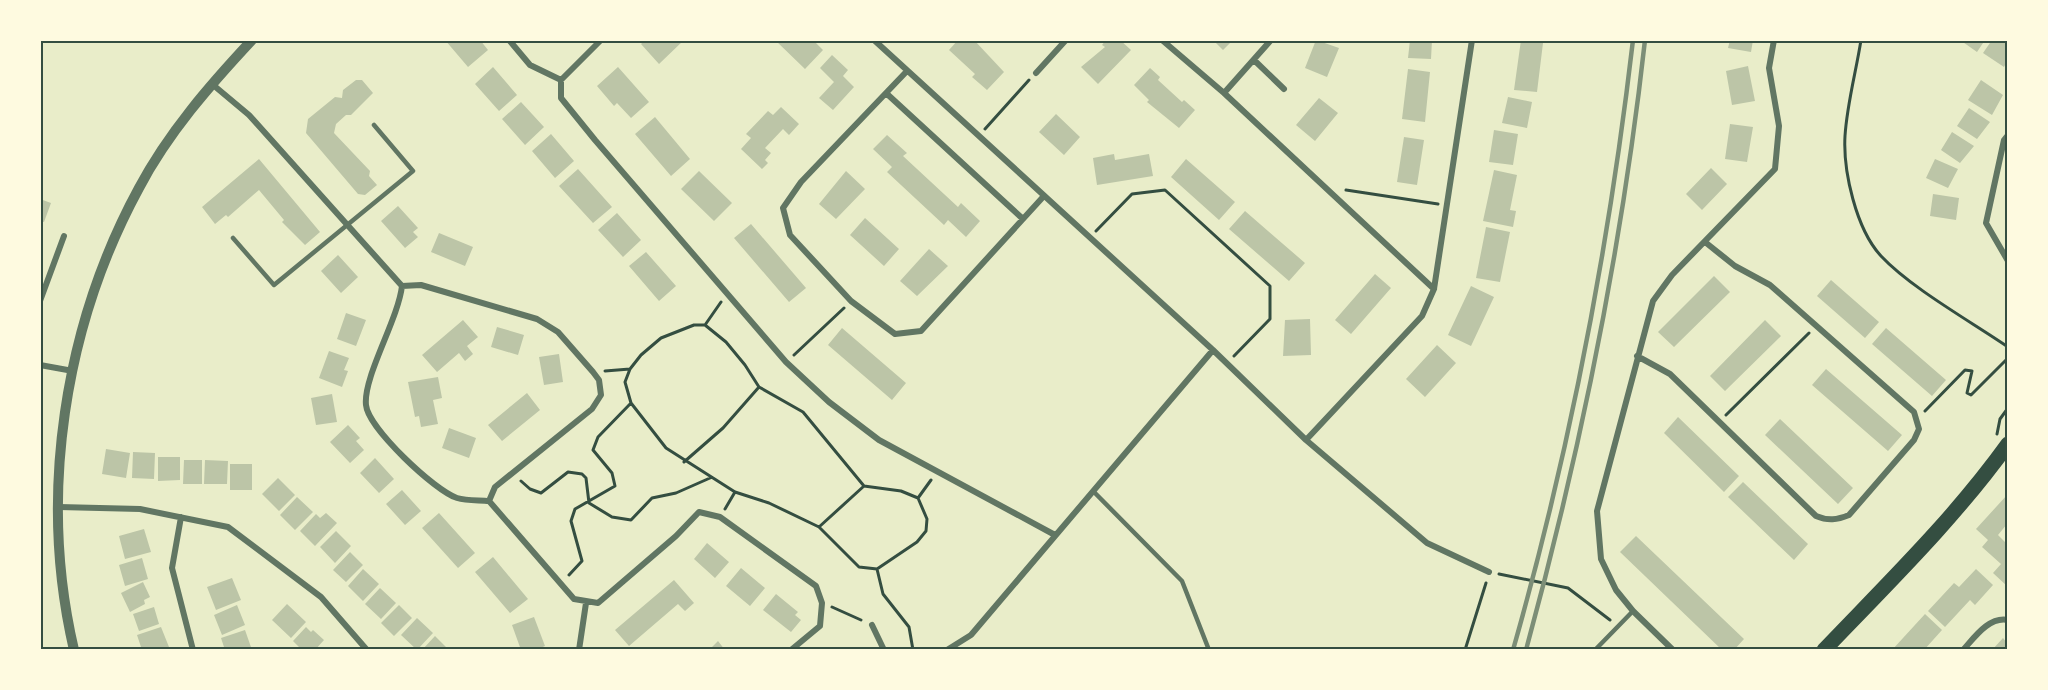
<svg xmlns="http://www.w3.org/2000/svg" width="2048" height="690" viewBox="0 0 2048 690" font-family="'Asap Condensed',sans-serif">
<style>
.building{fill:#bcc5a7}
.lines{fill:none;stroke-linecap:round;stroke-linejoin:round}
.path{stroke:#344e41;stroke-width:3}
.service{stroke:#617663;stroke-width:4.5}
.minor{stroke:#617663;stroke-width:6}
.tertiary{stroke:#617663;stroke-width:10}
.primary{stroke:#344e41;stroke-width:15}
.rail{stroke:#7c8e77;stroke-width:4.5}
.neatline{fill:none;stroke:#344e41;stroke-width:2}
</style>
<rect width="100%" height="100%" fill="#e9edc9"/>
<!-- building -->
<path class="building" d="M445,40h35l8,10 -20,17z
M645,40h39l-25,24 -18,-20z
M775,40h38l10,10 -18,19z
M958,40h16l30,32 -17,18 -15,-13 3,-3 -26,-24z
M1106,40h14l11,10 -33,34 -17,-17 24,-20 -3,-2z
M1213,40h20l-10,10z
M1316,40l23,8 -12,29 -22,-9z
M1410,40h22l-1,19 -23,-1z
M1521,40l22,3 -6,49 -23,-2z
M1730,40h23l-2,12 -23,-4z
M1960,40h25l-8,12z
M1992,40h15v21l-3,6 -21,-14z
M832,55l16,15 -5,6 11,11 -21,23 -14,-12 15,-16 -14,-14z
M1748,66l7,35 -23,4 -6,-34z
M493,67l24,28 -18,16 -24,-27z
M618,67l31,35 -18,16 -14,-15 -3,3 -17,-20z
M1150,68l10,9 -2,3 24,22 2,-2 11,10 -16,18 -32,-26 2,-2 -15,-15z
M1408,69l22,3 -5,50 -23,-3z
M356,80h6l11,13 -22,22h-5l-10,9 -2,9 36,38 -1,5 8,9 -12,10 -7,-1 -52,-61 2,-14 27,-22 7,1 1,-8z
M1981,80l22,15 -11,20 -24,-15z
M1508,97l24,5 -5,26 -25,-5z
M1319,98l19,15 -23,28 -19,-16z
M521,102l23,25 -19,18 -23,-26z
M781,107l18,17 -10,11 -6,-6 -18,19 6,5 -6,7 3,3 -6,6 -21,-20 10,-11 -5,-4 22,-23 5,4z
M1969,108l21,14 -13,17 -20,-13z
M1056,114l24,23 -16,18 -25,-23z
M655,117l35,42 -19,17 -36,-42z
M1730,124l23,3 -6,35 -22,-3z
M1494,130l24,4 -5,31 -24,-3z
M1952,132l22,14 -14,17 -19,-13z
M551,134l23,27 -19,17 -23,-27z
M887,135l20,18 -4,3 55,51 3,-4 19,18 -14,16 -18,-17 -4,5 -57,-53 5,-5 -19,-18z
M1404,137l20,3 -7,45 -20,-3z
M1114,154l1,6 34,-6 4,22 -56,9 -4,-27z
M259,159l61,73 -15,13 -23,-23 2,-2 -25,-30 -31,27 -2,-2 -11,9 -13,-17z
M1186,159l49,43 -16,18 -48,-43z
M1935,159l23,10 -10,19 -22,-10z
M1711,168l16,16 -25,26 -16,-16z
M578,169l34,38 -19,16 -34,-37z
M1494,170l23,5 -7,35 6,1 -3,16 -30,-6z
M699,171l33,32 -18,18 -33,-32z
M846,171l19,18 -29,30 -17,-15z
M1933,194l26,4 -3,22 -26,-4z
M40,199l11,4 -7,19 -4,-1z
M398,206l20,22 -5,4 5,5 -13,11 -24,-27z
M1245,211l60,52 -16,18 -60,-52z
M617,213l24,27 -18,17 -25,-27z
M865,218l34,31 -15,17 -34,-31z
M751,224l55,64 -17,14 -55,-64z
M1486,227l24,5 -10,50 -24,-4z
M439,233l34,14 -8,19 -34,-14z
M929,249l19,17 -31,30 -17,-15z
M646,252l30,34 -17,15 -30,-35z
M338,255l20,22 -17,16 -20,-22z
M1375,274l16,14 -40,46 -16,-14z
M1714,276l16,16 -56,55 -16,-15z
M1831,280l48,42 -14,16 -48,-42z
M1471,286l23,11 -23,49 -23,-11z
M346,313l20,7 -10,26 -19,-7z
M1310,319l1,36 -28,1 2,-36z
M463,320l15,17 -11,9 6,8 -8,7 -6,-8 -22,19 -15,-17z
M1765,320l16,16 -56,55 -15,-15z
M497,327l27,8 -6,20 -27,-8z
M842,328l64,55 -14,17 -64,-55z
M1886,328l60,52 -14,16 -60,-52z
M1437,345l19,18 -31,34 -19,-18z
M329,351l20,7 -5,12 4,1 -6,16 -23,-9z
M559,354l4,28 -19,3 -5,-28z
M1826,369l76,66 -14,16 -76,-66z
M438,377l4,21 -9,2 5,24 -17,3 -2,-11 -4,1 -7,-35z
M527,393l13,17 -38,31 -14,-16z
M332,394l5,28 -21,3 -5,-27z
M1678,417l61,59 -15,16 -60,-59z
M1780,419l73,69 -15,16 -73,-69z
M348,425l12,13 -4,3 8,9 -14,13 -20,-21z
M449,428l27,10 -7,20 -27,-10z
M106,449l24,4 -4,25 -24,-4z
M133,452l22,1 -1,26 -22,-1z
M158,457h22v23l-22,1z
M375,458l19,21 -15,14 -19,-20z
M184,460h18v24h-19z
M205,460l23,1 -1,23h-23z
M230,464h22v26h-22z
M278,478l17,17 -16,16 -17,-17z
M1743,482l65,62 -14,16 -66,-63z
M402,490l19,21 -16,14 -19,-21z
M2007,495v29l-9,11 9,9v42l-14,-13 8,-9 -19,-17 6,-7 -12,-11z
M297,497l16,15 -18,18 -15,-15z
M326,513l11,10 -22,23 -15,-15 16,-17 4,4z
M439,513l36,40 -17,15 -36,-40z
M144,529l7,23 -26,7 -6,-23z
M336,531l15,15 -16,17 -15,-16z
M1636,536l108,103 -10,11h-12l-102,-98z
M707,543l22,19 -14,16 -21,-19z
M350,552l13,13 -17,17 -13,-12z
M493,557l35,42 -18,14 -35,-41z
M142,558l6,21 -23,7 -6,-21z
M741,568l24,20 -15,18 -24,-20z
M363,569l16,15 -16,17 -15,-15z
M1976,569l17,16 -18,20 -5,-5 -25,27 -17,-16 26,-28 5,4z
M232,578l9,22 -25,10 -9,-23z
M674,580l20,23 -9,8 -7,-7 -49,42 -14,-16z
M143,582l7,15 -6,3 1,4 -15,8 -9,-19z
M380,588l16,15 -15,16 -16,-15z
M776,594l22,18 -3,3 6,5 -10,12 -28,-22z
M287,604l19,18 -15,16 -19,-18z
M237,605l8,20 -23,10 -8,-20z
M399,605l13,13 -18,18 -13,-13z
M154,607l5,17 -20,7 -6,-17z
M1925,614l17,16 -18,20h-32z
M534,617l11,29 -9,4h-15l-9,-25z
M417,618l16,15 -16,17 -16,-15z
M161,627l8,20 -27,3 -5,-15z
M306,627l5,5 2,-2 11,10 -9,10h-13l-9,-9z
M245,630l7,20h-27l-4,-12z
M435,636l14,14h-27z
M2003,638l4,5v7h-15z
M718,641l7,9h-16z"/>
<g class="lines">
<!-- path -->
<path class="path" d="M1861,40c-5,32 -14,64 -16,96 -2,35 11,93 36,120 30,32 89,65 127,91
M985,129l44,-49
M1346,190l92,14
M1096,231l36,-37 33,-4 105,96v33l-36,37
M705,325l16,-23
M794,355l50,-47
M605,371l25,-2
M1925,411l40,-41 7,1 -5,22 4,2 37,-37
M1726,415l83,-82
M1997,434l3,-15 8,-11
M684,462l39,-34 36,-41
M521,481l9,8 11,4 27,-21 14,2 4,4 3,25 23,14 19,3 21,-22 24,-5 34,-15
M918,498l13,-18
M725,509l10,-17
M819,527l45,-41 37,5 17,7 9,21 -1,12 -9,11 -40,27 -18,-2 -40,-40 -50,-24 -34,-11 -69,-44 -35,-45 -6,-21 5,-13 11,-14 20,-17 33,-13h11l21,17 19,23 14,22 44,25 61,74
M877,569l6,25 26,33 4,23
M1499,574l69,14 42,32
M569,575l13,-14 -11,-40 4,-12 40,-23 -3,-13 -19,-23 5,-13 33,-34
M832,607l29,13
M1465,650l21,-67"/>
<!-- service -->
<path class="service" d="M233,238l41,47 139,-114 -39,-46
M1094,492l88,89 27,69
M1595,650l38,-39"/>
<!-- minor -->
<path class="minor" d="M509,40l21,25 31,15v18l34,42 191,222 43,40 50,38 176,95
M874,40l339,310 93,90 121,103 62,29
M1162,40l62,53 210,196
M1254,60l30,29
M907,71l-106,111 -18,26 7,27 61,66 44,33 26,-3 122,-134
M1036,73l30,-33
M561,80l40,-40
M212,84l37,31 153,171c-4,34 -39,91 -36,119 2,23 69,86 91,93 10,3 22,2 32,3l85,98 24,4 78,-67 23,-24 21,5 96,69 6,17 -2,23 -29,24
M886,93l137,126
M1224,93l47,-53
M2008,135l-4,5 -18,83 22,38
M402,286l19,-1 116,34 21,13 35,40 6,8 2,15 -9,14 -97,78 -6,14
M40,301l24,-65
M1637,356l33,18 146,142c12,5 21,4 33,-1l65,-75 5,-11 -5,-17 -144,-127 -35,-19 -30,-24
M40,365l33,6
M1306,440l116,-124 12,-27 38,-249
M59,507l81,2 88,18 93,70 46,53
M181,517l-9,51 21,82
M872,625l12,25
M579,650l7,-47
M947,650l24,-15 242,-285
M1673,650l-40,-39 -17,-21 -15,-31 -4,-48 56,-210 19,-26 103,-106 4,-43 -10,-58 5,-28
M1963,650c11,-12 26,-34 45,-30"/>
<!-- tertiary -->
<path class="tertiary" d="M74,650c-36,-154 -10,-324 65,-462 29,-55 71,-103 113,-148"/>
<!-- primary -->
<path class="primary" d="M1824,650c64,-67 130,-131 184,-206"/>
<!-- rail -->
<path class="rail" d="M1513,650c57,-200 96,-404 120,-610
M1526,650c55,-201 96,-403 119,-610"/>
</g>
<!-- border -->
<rect width="2048" height="690" fill="none" stroke="#fefae0" stroke-width="84"/>
<rect x="42" y="42" width="1964" height="606" class="neatline"/>
</svg>
